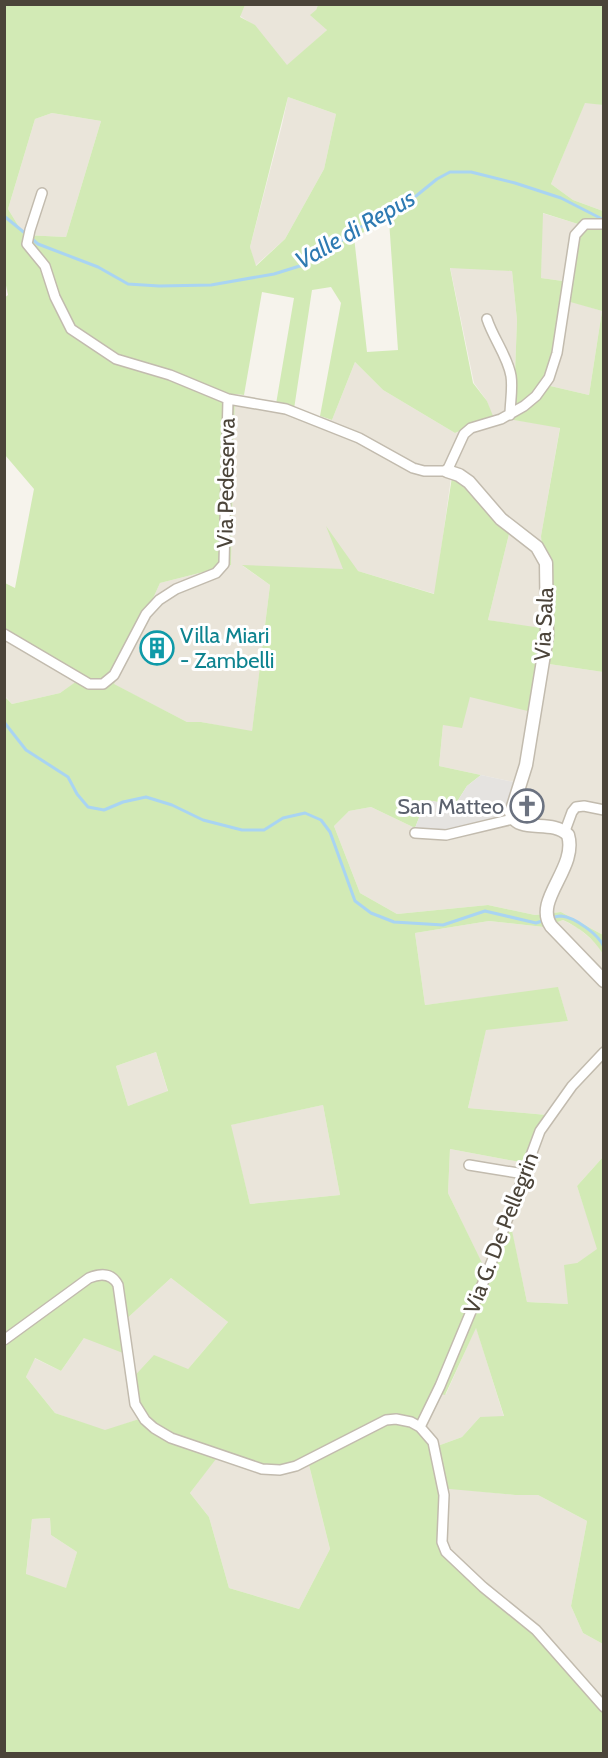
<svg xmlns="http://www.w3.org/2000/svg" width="608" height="1758" viewBox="0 0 608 1758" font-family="Cabin,sans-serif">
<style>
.residential{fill:#eae5da}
.green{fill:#d2eab5;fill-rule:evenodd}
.parking{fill:#e5e3e0}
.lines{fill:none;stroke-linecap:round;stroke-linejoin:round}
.stream{stroke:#a9d4f2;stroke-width:3}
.minor-casing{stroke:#c2bbae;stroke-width:12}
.tertiary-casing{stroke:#c2bbae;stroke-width:15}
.minor{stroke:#fff;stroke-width:9}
.tertiary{stroke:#fff;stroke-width:12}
.labels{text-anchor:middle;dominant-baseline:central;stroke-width:6;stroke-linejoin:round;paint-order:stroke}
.street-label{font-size:22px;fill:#4b4439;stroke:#fff}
.culture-label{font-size:22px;fill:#0d838f;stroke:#fff;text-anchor:start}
.worship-label{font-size:22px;fill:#5b616d;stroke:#fff;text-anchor:end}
.water-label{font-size:24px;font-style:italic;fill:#2e7ab2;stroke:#fff}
</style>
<rect width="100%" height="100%" fill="#f6f3ec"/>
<!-- residential -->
<path class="residential" d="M245,5h73l-2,5 11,20 -40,36 -32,-40 -15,-10z
M288,97l48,17 -12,55 -39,70 -30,27 -5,-19 32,-122z
M585,102l18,3v106l-30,-11 -22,-16z
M52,113l49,8 -35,116 -42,-2 -16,-26 27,-90z
M542,213l36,11 -8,58 -29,-4z
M450,267l62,4 5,49 -2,53 -6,46 51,8 -19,109 7,94 -60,-10 23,-94 -60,-48 -16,116 -77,-23 -115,-5 27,19 -18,147 -51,-10h-14l-74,-38 47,-101 71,-18 4,-171 18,3 79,23 23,-58 28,28 72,43 37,-17 -5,-15 -13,-18z
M567,300l35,11 -13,84 -43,-10z
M4,629l81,47 -25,17 -48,11 -7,-8z
M549,664l54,8v263l-42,-23 -26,3 -47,-10 -91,9 -37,-21 -26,-67 15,-15 22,-4 44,21 54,7 41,-12 25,-2 2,-24 -17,-2 3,-11 -84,-18 4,-41 27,-28z
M563,920l15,8 19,16 6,10v203l-26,29 21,63 -21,14 -9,41 -41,-2 -17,-79 -26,45 -36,-75 2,-44 75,14 22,-48 -79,-7 18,-79 82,-8 -10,-33 -133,17 -10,-72 74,-12 55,6z
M156,1052l12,40 -40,14 -12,-40z
M323,1105l17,90 -90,9 -20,-79z
M171,1278l57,44 -40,47 -49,50 -34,12 -50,-18 -29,-36 8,-19 27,13 23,-33 37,-14z
M476,1327l28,90h-24l-18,20 -30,11 -16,-18 17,-38 13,2z
M216,1458l50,17 43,-10 21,84 -31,60 -70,-21 -20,-71 -19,-24z
M439,1487l76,8h23l49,26 -16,85 12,27 20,11v68l-10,-14 -154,-151z
M50,1518l1,17 26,17 -11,37 -40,-14 6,-56z"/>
<!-- green -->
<path class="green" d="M5,5h240l-5,12 15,8 32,40 40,-35 -17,-15 6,-5 2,-5h285v100l-18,-2 -34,81 22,16 30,11v461l-54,-8 -9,50 -70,-17 -8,31 -19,-3 -4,41 42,9 -14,11 -12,19 -29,-5 -11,28 -44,-21 -22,4 -15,15 26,67 37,21 91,-9 47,10 26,-3 42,23v19c-10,-16 -23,-26 -40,-34l-19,7 -55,-6 -74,12 10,72 133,-18 10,34 -82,9 -18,78 79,7 -22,48 -75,-14 -2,44 36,74 26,-46 17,81 41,2 -4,-39 13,-2 20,-14 -20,-63 26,-29v487l-20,-11 -12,-27 16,-85 -49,-26h-23l-76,-7v59l100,92 54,59 10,14v41h-598l-1,-1057 8,8 48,-11 24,-17 -79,-47v-46l10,5 19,-99 -29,-34 -1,-157 4,-3 -4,-19zM288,97l48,17 -12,55 -39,70 -29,27 -6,-19zM52,113l49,8 -35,116 -42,-2 -16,-26 27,-90zM543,213l35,11 -8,58 -29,-4zM389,220l9,130 -31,2 -13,-115zM450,268l62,3 5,49 -2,53 -7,46 52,9 -19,108 7,93 -60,-9 23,-94 -33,-37 -26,-12 -18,117 -76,-23 -32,-45 17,43 -101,-4 28,20 -18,146 -51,-9h-14l-73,-38 46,-101 71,-18 4,-171 9,1 18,-103 32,6 -18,106 18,5 18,-119 19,-3 10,16 -21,113 12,4 23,-58 28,28 72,43 38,-17 -6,-15 -14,-18zM567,301l35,10 -13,84 -43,-10zM156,1052l12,39 -40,15 -12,-40zM323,1105l17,90 -90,9 -19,-79zM171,1278l57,44 -40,47 -34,-14 -26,28 11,36 -34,11 -50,-17 -29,-36 9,-19 26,13 23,-33 39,15 -2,-29zM476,1328l28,88 -24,1 -18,20 -30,11 -15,-18 16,-38 12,3zM216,1459l50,16 43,-10 21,84 -31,60 -70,-21 -20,-71 -19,-24zM50,1518l1,17 26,17 -11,36 -40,-14 6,-55z"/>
<!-- parking -->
<path class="parking" d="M481,775l42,9 -13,39 -41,12 -54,-7 11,-28 29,5 12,-19z"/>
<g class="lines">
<!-- stream -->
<path class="stream" d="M4,216l22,18
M31,238l7,6 60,23 30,17 31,2 52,-1 63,-11 29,-9 29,-17 20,-16 64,-36 21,-17 13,-7h21l44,11 46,15 43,22
M4,722l22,28 42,27 9,17 11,13 16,3 19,-8 23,-5 26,8 31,15 39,10h22l19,-12 22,-5 16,7 9,12 25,69 16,12 23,9 49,3 42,-14 51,12 9,-3
M551,918c4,-1 7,-2 10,-2 14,1 38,19 43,31"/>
<defs>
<path id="minor" d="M42,193l-12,37 -3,14 18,22 10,31 16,32 45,30 54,16 58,24
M487,319c6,19 21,38 24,57 2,12 -1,27 -1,39
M4,634l85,50h14l11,-9 32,-61 13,-14 17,-11 40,-16 8,-9 4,-165 58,10 73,29 54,30 11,3h23l17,-37 7,-6 30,-9 23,-13 12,-10 13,-18 8,-25 18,-118 10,-11h19
M565,831l7,-19 4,-5 8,-1 20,4
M415,833l31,2 67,-16
M469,1165l55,9
M4,1340l85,-62c12,-5 23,-5 29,7l17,119 10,16 9,8 17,10 91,31 18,1 16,-4 90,-46 10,-1 15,3 9,5 13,15 11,53 -2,47 4,10 37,35 53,43 68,77
M420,1427l20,-41 52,-125 48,-130 32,-45 32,-34"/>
<path id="tertiary" d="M447,471l12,4 10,7 32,37 36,28 9,16 1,73 -21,129 -15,48c7,22 41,5 57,22 10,33 -35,65 -17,91l53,55"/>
</defs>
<!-- minor casing -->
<use href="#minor" class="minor-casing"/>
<!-- tertiary casing -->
<use href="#tertiary" class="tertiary-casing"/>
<!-- minor -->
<use href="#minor" class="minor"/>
<!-- tertiary -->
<use href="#tertiary" class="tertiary"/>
</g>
<!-- icons -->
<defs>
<symbol id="building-ring" viewBox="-11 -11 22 22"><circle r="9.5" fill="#fff" stroke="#0f9aa8" stroke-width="1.5"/><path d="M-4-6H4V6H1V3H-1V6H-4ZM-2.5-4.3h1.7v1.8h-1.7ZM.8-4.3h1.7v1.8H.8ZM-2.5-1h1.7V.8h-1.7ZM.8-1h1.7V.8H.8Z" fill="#0f9aa8"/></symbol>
<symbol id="church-ring" viewBox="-11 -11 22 22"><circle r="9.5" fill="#fff" stroke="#6b7280" stroke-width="1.5"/><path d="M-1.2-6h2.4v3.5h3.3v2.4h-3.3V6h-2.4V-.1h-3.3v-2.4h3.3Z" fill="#6b7280"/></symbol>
</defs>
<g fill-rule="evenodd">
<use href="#building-ring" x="138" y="629" width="38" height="38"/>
<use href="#church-ring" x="508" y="787" width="38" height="38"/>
</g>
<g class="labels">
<!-- street labels -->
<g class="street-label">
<text transform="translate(226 483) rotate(-89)">Via Pedeserva</text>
<text transform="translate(544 624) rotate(-87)">Via Sala</text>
<text transform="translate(501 1233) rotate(-69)">Via G. De Pellegrin</text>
</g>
<!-- culture labels -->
<g class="culture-label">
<text x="180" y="635">Villa Miari<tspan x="180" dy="25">- Zambelli</tspan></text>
</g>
<!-- worship labels -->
<g class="worship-label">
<text x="504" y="806">San Matteo</text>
</g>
<!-- water labels -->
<g class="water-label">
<text transform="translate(355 229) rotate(-30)">Valle di Repus</text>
</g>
</g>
<!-- border -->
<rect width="608" height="1758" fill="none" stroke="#4b4439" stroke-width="12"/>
</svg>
